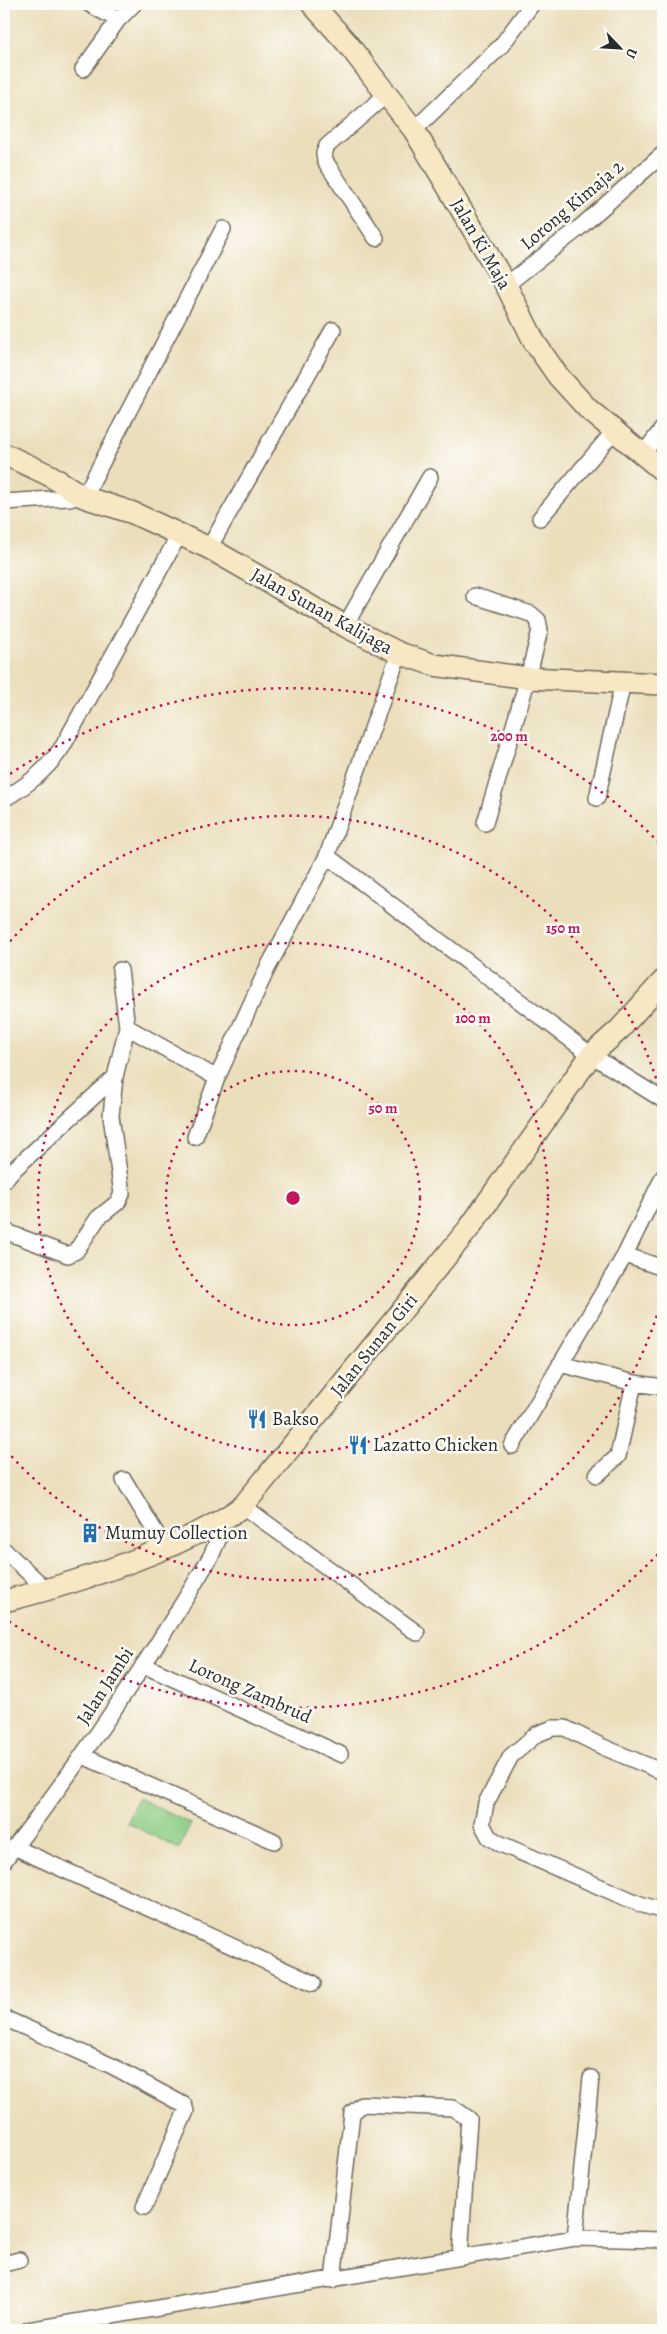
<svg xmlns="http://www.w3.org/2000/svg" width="667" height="2334" viewBox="0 0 667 2334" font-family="Alegreya,serif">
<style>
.green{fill:#8dcd84;stroke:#5c7c58}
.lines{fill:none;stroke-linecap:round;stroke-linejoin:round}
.street-casing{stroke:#6e6a5d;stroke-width:18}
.secondary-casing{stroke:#6e6a5d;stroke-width:24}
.street{stroke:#fff;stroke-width:15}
.secondary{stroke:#f8e7c3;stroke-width:21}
.ring{fill:none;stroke:#c2185b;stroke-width:2.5;stroke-dasharray:2.5 5}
.labels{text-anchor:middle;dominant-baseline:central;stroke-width:5;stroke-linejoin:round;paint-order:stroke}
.street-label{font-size:19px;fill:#2b2b2b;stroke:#fdfcf7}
.poi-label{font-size:19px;fill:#2b2b2b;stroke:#fdfcf7;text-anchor:start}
.centre{fill:#c2185b;stroke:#fdfcf7;stroke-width:2.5}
.ring-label{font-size:15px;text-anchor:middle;font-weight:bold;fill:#c2185b;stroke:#fdfcf7;stroke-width:5;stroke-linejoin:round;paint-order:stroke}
</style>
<rect width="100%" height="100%" fill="#fdfcf7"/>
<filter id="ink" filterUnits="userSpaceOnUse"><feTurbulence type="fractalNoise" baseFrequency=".02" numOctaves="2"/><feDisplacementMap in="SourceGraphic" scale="10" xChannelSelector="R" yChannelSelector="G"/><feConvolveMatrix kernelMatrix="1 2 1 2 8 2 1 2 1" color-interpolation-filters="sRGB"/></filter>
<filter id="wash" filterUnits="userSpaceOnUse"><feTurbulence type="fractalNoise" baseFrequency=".0096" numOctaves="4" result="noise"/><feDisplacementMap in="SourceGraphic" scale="20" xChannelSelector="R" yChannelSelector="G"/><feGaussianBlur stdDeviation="1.12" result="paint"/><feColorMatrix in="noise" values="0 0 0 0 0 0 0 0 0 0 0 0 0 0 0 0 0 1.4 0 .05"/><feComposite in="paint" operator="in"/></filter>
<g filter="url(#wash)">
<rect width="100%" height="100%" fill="#ebdebb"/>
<!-- green -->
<path class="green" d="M138,1798l53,26 -12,25 -53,-27z"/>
</g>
<g filter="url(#ink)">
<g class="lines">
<defs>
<path id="street" d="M89,4l29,16
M83,69l35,-49 16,-16
M414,130l87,-84 31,-42
M376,238l-51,-77 -1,-8 3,-7 60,-52
M506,285l72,-56 85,-75
M643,454l20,-26
M4,502l80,-5 139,-268
M540,518l75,-88
M209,548l124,-218
M475,596l56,18 7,6 2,10 -12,48 -43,145
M345,626l85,-149
M597,798l26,-116
M4,799c24,-14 43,-29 59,-53l117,-213
M327,856l264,199 72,45
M120,970l7,57 90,51
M195,1137l22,-59 50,-109 60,-113 72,-203
M4,1181l6,-8 105,-96
M4,1231l64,24 8,-4 22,-33 20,-16 4,-8 -11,-78 4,-39 12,-50
M625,1255l38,13
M560,1364l74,19 29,4
M512,1446l113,-191 38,-78
M597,1475l21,-19 16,-73
M124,1480l41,68
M243,1506l174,127
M4,1550l43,40
M143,1665l197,89
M83,1756l191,85
M663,1772l-60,-25 -38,-19h-12l-16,6 -26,22 -25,47 -4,21 7,13 12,7 139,60 23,7
M14,1847l299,136
M4,1861c75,-97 145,-199 207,-305l7,-16 3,-17
M4,2018l108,48 72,39 2,6 -42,96
M575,2238l16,-160
M4,2264l15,-4
M333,2280l19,-167 11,-9 90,4 16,11 -9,138
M28,2330l547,-92 88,2"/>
<path id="secondary" d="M312,4l35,39 67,87 92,155 29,58 23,33 30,33 75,62
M4,454l45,21 35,22 49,16 76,35 136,78 54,27 35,12 94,13 135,6
M4,1601c57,-14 112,-32 166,-55 26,-12 50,-23 73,-40l227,-279 121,-172 29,-26 43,-48"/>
</defs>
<!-- street casing -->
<use href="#street" class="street-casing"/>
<!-- secondary casing -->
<use href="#secondary" class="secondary-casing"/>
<!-- street -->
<use href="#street" class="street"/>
<!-- secondary -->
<use href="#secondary" class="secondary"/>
</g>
</g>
<!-- distance rings -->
<g class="ring">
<circle cx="293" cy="1198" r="127"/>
<circle cx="293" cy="1198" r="255"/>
<path d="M663 1294A382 382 0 0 1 5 1449M5 947A382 382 0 0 1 663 1102"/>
<path d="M663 1549A510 510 0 0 1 4 1618M4 778A510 510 0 0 1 663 847"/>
</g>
<!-- icons -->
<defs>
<symbol id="restaurant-bare" viewBox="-9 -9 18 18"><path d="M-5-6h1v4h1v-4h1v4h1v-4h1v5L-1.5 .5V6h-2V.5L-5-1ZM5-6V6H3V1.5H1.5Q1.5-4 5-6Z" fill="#1f6fb2" stroke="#fdfcf7" stroke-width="2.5" paint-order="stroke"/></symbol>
<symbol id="building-bare" viewBox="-9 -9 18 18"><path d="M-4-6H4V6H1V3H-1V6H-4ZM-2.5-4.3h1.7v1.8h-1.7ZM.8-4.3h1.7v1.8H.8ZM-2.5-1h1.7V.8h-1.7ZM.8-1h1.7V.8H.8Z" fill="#1f6fb2" stroke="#fdfcf7" stroke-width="2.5" paint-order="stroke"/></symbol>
</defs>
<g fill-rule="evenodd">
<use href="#restaurant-bare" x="243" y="1405" width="28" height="28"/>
<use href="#restaurant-bare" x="344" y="1431" width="28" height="28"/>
<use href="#building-bare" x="76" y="1519" width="28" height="28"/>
</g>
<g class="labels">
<!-- street labels -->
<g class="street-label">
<text transform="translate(572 205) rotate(-40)">Lorong Kimaja 2</text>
<text transform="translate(481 244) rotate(60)">Jalan Ki Maja</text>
<text transform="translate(322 611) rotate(29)">Jalan Sunan Kalijaga</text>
<text transform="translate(374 1345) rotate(-51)">Jalan Sunan Giri</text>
<text transform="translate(105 1686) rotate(-57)">Jalan Jambi</text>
<text transform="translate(250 1691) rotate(24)">Lorong Zambrud</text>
</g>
<!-- poi labels -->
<g class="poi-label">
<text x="272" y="1419">Bakso</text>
<text x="373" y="1445">Lazatto Chicken</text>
<text x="105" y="1533">Mumuy Collection</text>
</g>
</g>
<circle cx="293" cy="1198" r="8" class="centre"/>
<g class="ring-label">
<text x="509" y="741">200 m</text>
<text x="563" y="933">150 m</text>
<text x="473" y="1023">100 m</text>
<text x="383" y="1113">50 m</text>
</g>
<!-- margin -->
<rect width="667" height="2334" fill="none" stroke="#fdfcf7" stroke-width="20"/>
<!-- north arrow -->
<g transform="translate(620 48) rotate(115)" stroke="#fdfcf7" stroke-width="4" paint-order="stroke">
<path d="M0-4L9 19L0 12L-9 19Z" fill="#2b2b2b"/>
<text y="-8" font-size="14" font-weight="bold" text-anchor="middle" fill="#2b2b2b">U</text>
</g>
</svg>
